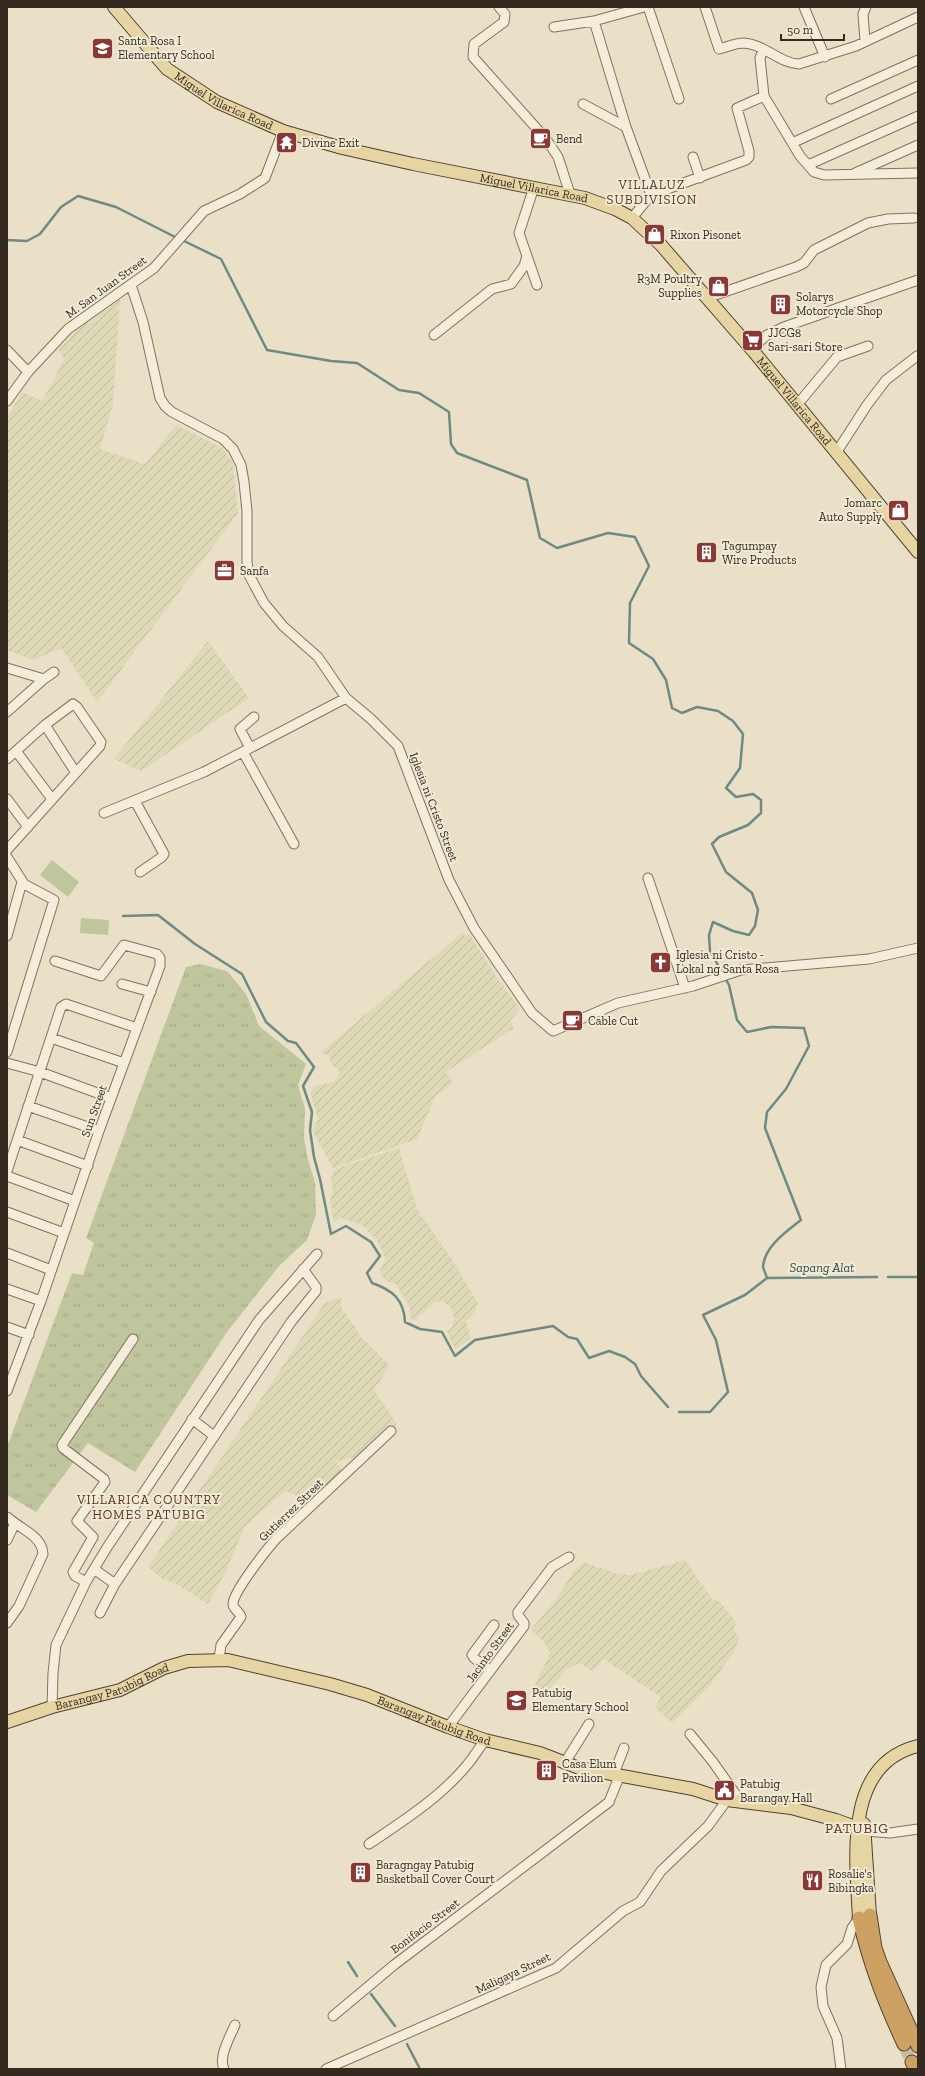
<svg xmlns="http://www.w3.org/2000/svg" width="925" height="2076" viewBox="0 0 925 2076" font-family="'Zilla Slab',serif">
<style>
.farmland{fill:url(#farmland-furrows)}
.grass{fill:url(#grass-tufts)}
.pitch{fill:#bfc59c}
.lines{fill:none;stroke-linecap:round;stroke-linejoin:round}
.stream{stroke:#6f8a84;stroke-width:2.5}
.highway-tunnel{stroke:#c5bca6;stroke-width:13;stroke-dasharray:13 6;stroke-linecap:butt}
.minor-casing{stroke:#82725e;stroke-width:11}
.major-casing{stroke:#504132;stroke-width:14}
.highway-casing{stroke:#504132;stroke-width:15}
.minor{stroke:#f4edd9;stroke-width:9}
.major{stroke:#e7d4a3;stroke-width:12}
.highway{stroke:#cda162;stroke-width:13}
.labels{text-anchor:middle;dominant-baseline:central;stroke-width:4;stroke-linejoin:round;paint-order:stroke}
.poi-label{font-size:12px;fill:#342a20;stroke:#f1ead5;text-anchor:start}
.street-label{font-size:12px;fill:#342a20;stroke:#f1ead5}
.neighbourhood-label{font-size:13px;letter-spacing:1px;fill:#5b3225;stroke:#f1ead5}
.water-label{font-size:13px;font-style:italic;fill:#315251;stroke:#f1ead5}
.quarter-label{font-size:14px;letter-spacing:1px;fill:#5b3225;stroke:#f1ead5}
</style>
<defs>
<pattern id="farmland-furrows" width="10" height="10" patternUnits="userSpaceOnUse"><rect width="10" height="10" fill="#ddd8b5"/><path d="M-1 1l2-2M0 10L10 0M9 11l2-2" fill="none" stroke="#beba9b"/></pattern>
<pattern id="grass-tufts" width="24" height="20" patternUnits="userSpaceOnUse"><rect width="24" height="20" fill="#bfc59c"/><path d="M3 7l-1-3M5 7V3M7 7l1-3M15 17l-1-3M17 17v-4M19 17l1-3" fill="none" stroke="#a5a986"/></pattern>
</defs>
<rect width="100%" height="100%" fill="#e9e0c7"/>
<!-- farmland -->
<path class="farmland" d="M120,299l-7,105 -13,45 45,15 31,-39 46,23 11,15 5,50 -141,189 -36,-54 -27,12 -27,-10v-232l15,-26 20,9 22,-41 -5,-11 18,-19z
M208,641l41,57 -108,73 -27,-12z
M462,933l4,4 3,-3 28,44 20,26 3,5 -10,12 4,7 -68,44 7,11 -18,14 -18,42 -84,29 -20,-36 5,-14 -8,-26 7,-7 18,-3 5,-10 -8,-7 -3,-9 -8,-4z
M399,1148l18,61 36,52 25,42 -3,9 -9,9 5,18 -16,10 -8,-18 5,-3 2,-10 -2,-9 -9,-8 -8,1 -20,18 -5,-2v-10l-14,-24 -10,-3 -7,-9 7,-14 -9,-18 -15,-15 -20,-7 -8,4 -4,-23 3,-7 -2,-13 4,-10z
M341,1297l1,12 21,30 26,25 -4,9 -11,17 23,34 -43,34 -19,3 6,7 -1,6 -29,27 -26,-10 -40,35 -19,45 -18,33 -33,-21 -13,-4 -14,-12 177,-264z
M685,1560l27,39 7,2 17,21 -2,7 5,9 -5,14 -25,34 -37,37 -17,-15 6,-11 -57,-38 -12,12 -13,-8 -12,6 -21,24 -11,-8 15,-32 -6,-11 -13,-12 29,-36 12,-21 12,-11 34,12 13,1z"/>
<!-- grass -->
<path class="grass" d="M200,964l27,7 19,23 13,32 47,38 -8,21 7,24 -1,29 4,22 7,23 1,32 -9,25 -28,26 -52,66 -92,140 -47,-29 -52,69 -29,-17v-48l65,-174 11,2 11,-32 -8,-5 100,-271z"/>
<!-- pitch -->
<path class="pitch" d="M52,860l27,22 -11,15 -28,-22z
M81,918l28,2 -1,15 -28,-2z"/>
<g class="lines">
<!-- stream -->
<path class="stream" d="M7,240l20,1 13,-7 21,-27 17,-11 38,11 61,31
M182,240l39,19 46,91 64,11 26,2 42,27 20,3 30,19 2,32 6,9 70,27 13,58 17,10 51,-15 27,4 14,29 -19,37 -1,40 24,16 13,21 6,28 10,5 15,-6 21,4 15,10 10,13 -3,34 -14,20 10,9 17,-3 8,6v13l-13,12 -29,12 -7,7 14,28 26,21 6,17 -3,16 -6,9 -16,-4 -20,-9 -4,13 1,16 19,34 8,35 10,12 24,-5 33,1 5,18 -23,43 -19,23 -2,16 36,92c-14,11 -36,26 -38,46 0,3 3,8 4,12
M123,916l35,-1 37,29 47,30 24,48 22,19 8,2 18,24 -11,19 9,26 -2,18 4,27 6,22 11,55 15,-8 25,16 9,14 -13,17 5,10c20,7 32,16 33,39l15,7 22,3 13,24 20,-16 78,-14 15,11 9,2 12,19 20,-7 16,6 10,7 6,12 27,31
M888,1277h30
M767,1278l110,-1
M679,1412h31l18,-20 -12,-52 -13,-25 42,-20 22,-17
M348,1962l9,14
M371,1994l24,32
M407,2044l13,25"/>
<!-- highway-tunnel -->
<path class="highway-tunnel" d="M904,2044l8,18"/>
<defs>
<path id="minor" d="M499,7l6,7 -1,8 -30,22 -1,13 73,82 12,18 12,37
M648,7l31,92
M705,7l14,42c8,-2 16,-6 25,-6 20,1 35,20 55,21l57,-18 62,-29
M804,7l21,50
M594,21l32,106 25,68
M554,27l40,-6 50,-14
M865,41l-2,-27 3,-7
M763,50l-3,8 4,38 36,60 14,16 10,3 94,-2
M831,99l87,-39
M583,104l43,23
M792,143l126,-57
M693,157l7,21
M808,165l110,-49
M855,173l63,-28
M534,187l-15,46 18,52
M632,218l19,-23 95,-35 3,-3v-6l-12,-43 27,-12
M131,285l12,37 17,76 5,8 7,6 51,27 10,10 8,16 3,17 3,29v51l2,13 15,28 19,23 35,31 28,41 25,21 27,27 51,134 25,48 58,85 21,18 65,-28 75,-17 48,-16 128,-11 49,-11
M707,298l89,-31 8,-4 10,-13 54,-27 20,-4 26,-1
M434,335l58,-46 19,-5 13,-18 3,-10
M751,349l16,-14 17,-8 134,-47
M7,350l21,22
M7,401l21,-29 40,-43 86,-61 50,-57 36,-17 25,-16 18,-47
M797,405l40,-48 31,-11
M836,453l31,-48 19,-25 31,-24
M7,668l37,11 -37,33
M44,679l10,-7
M45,725l31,48
M250,748l-10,-19 14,-12
M16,751l36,48
M243,752l51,92
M7,759l38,-34 28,-21 4,3 24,35 -1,4 -93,104
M7,799l21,28
M135,801l29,53 -2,3 -22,15
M104,813l100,-41 142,-74
M7,857l17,27 30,16 -47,152
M648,878l37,110
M7,936l15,-54
M122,984l29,8
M51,1038l73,25
M7,1063l33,9 71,26
M28,1106l71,25
M17,1140l71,26
M7,1171l54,-164 5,-3 71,24
M7,1176l68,25
M7,1212l57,21
M7,1253l44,17
M7,1289l34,12
M7,1327l22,8
M7,1391l34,-90 58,-170 61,-165v-8l-3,-4 -33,-9 -23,31 -46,-15
M192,1419l22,17
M7,1517l8,6 -8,17
M94,1569l21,15
M86,1582l-11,-6 -2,-4 20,-35 -16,-16 28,-39 -1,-3 -41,-31 -1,-3 71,-106
M100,1613l15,-29 176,-262 25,-31v-4l-13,-18
M7,1623l12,-17 24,-52c-1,-16 -16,-22 -28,-31
M219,1659l2,-14 20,-28c-1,-5 -8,-8 -8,-13 0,-12 34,-55 43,-65l115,-108
M490,1671l-16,-13 -2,-3 22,-30
M52,1707l1,-34 3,-28 30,-63 22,-36 151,-226 58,-66
M448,1727l76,-101v-3l-6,-8v-3l34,-45 17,-10
M690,1734l23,28 28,40
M564,1764l25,-40
M613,1776l11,-28
M866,1831l24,2 28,-4
M369,1844c34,-23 72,-47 98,-79 7,-8 12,-17 18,-25
M333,2016l61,-51 215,-163 10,-25
M224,2069c-6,-12 6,-32 11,-44
M326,2069l230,-101 67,-57 17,-9 21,-31 47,-45 19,-26
M841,2069l-4,-31 -14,-32 -2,-19 5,-22 21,-21 5,-16 7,-10 4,-1"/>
<g id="major">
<path id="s1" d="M114,7l53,62 50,33 66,29 59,17 71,16 172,34 30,11 17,9 29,27 93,107 164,200"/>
<path id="s2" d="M7,1722l45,-15 68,-17 44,-22 24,-7 40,-1 102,24 37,11 81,32 37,13 55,13 39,15 114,21 34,11 64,8 45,12 30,11"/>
<path d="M864,1824l6,91"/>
<path d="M859,1918c-3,-59 -16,-154 59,-172"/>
</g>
<path id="highway" d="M870,1915l5,33 5,14 38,84
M859,1918c11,47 25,83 45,126
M912,2062l4,7"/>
</defs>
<!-- minor casing -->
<use href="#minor" class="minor-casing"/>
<!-- major casing -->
<use href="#major" class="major-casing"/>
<!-- highway casing -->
<use href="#highway" class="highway-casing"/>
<!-- minor -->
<use href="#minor" class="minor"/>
<!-- major -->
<use href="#major" class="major"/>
<!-- highway -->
<use href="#highway" class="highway"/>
</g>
<!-- icons -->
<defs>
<symbol id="school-square" viewBox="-11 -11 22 22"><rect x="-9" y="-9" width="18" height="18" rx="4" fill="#893836" stroke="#f1ead5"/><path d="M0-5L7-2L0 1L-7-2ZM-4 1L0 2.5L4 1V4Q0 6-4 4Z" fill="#fff"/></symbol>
<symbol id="cafe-square" viewBox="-11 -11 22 22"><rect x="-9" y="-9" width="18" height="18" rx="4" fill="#893836" stroke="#f1ead5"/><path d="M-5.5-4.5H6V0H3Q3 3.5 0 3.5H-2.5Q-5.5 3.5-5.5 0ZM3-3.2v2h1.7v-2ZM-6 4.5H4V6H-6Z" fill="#fff"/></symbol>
<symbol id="temple-square" viewBox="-11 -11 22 22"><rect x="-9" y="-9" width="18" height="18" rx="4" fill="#893836" stroke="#f1ead5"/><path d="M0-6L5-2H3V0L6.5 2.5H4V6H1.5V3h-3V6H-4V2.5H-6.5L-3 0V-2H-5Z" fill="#fff"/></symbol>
<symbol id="shop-square" viewBox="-11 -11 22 22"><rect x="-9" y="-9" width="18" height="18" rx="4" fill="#893836" stroke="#f1ead5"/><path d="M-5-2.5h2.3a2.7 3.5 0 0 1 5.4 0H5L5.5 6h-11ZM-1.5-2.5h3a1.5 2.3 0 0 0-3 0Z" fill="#fff"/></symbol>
<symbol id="building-square" viewBox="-11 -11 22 22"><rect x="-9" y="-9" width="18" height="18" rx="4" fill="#893836" stroke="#f1ead5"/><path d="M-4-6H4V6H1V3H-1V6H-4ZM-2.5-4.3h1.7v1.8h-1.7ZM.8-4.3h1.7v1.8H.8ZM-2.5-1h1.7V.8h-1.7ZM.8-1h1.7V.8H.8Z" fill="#fff"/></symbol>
<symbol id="supermarket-square" viewBox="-11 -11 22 22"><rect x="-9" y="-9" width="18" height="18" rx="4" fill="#893836" stroke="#f1ead5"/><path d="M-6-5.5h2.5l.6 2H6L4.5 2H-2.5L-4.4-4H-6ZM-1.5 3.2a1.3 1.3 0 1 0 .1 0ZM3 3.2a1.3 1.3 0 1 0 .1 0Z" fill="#fff"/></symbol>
<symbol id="office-square" viewBox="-11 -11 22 22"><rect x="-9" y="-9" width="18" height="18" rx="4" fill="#893836" stroke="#f1ead5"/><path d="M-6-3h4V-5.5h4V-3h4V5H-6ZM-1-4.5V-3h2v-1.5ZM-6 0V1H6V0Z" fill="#fff"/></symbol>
<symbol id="church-square" viewBox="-11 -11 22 22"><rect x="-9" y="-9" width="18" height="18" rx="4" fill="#893836" stroke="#f1ead5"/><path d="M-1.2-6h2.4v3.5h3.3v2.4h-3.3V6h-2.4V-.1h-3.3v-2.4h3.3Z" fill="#fff"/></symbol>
<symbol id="civic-square" viewBox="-11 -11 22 22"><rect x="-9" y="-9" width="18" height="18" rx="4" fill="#893836" stroke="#f1ead5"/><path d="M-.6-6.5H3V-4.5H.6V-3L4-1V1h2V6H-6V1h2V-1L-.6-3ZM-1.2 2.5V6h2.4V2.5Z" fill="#fff"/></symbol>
<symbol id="restaurant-square" viewBox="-11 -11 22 22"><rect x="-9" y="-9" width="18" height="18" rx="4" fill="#893836" stroke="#f1ead5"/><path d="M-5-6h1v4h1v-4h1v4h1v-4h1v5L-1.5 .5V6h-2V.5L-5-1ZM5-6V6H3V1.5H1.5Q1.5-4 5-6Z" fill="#fff"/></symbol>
</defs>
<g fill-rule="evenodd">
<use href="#school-square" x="90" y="36" width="25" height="25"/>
<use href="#cafe-square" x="528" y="126" width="25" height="25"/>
<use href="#temple-square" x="274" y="130" width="25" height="25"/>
<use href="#shop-square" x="642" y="222" width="25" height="25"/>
<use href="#shop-square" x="706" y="274" width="25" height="25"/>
<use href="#building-square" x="768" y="292" width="25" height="25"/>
<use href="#supermarket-square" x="740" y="328" width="25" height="25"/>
<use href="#shop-square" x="886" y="498" width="25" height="25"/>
<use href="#building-square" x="694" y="540" width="25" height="25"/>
<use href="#office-square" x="212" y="558" width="25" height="25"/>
<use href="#church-square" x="648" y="950" width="25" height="25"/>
<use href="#cafe-square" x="560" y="1008" width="25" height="25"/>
<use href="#school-square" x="504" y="1688" width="25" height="25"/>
<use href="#building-square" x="534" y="1758" width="25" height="25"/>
<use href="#civic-square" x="712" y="1778" width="25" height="25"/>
<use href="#building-square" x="348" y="1860" width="25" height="25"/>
<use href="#restaurant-square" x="800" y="1868" width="25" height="25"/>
</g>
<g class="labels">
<!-- poi labels -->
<g class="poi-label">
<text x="118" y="41">Santa Rosa I<tspan x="118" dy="14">Elementary School</tspan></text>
<text x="556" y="139">Bend</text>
<text x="302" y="143">Divine Exit</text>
<text x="670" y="235">Rixon Pisonet</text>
<text x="702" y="279" text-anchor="end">R3M Poultry<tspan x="702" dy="14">Supplies</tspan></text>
<text x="796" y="297">Solarys<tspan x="796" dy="14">Motorcycle Shop</tspan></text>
<text x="768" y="333">JJCG8<tspan x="768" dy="14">Sari-sari Store</tspan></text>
<text x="882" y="503" text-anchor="end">Jomarc<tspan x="882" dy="14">Auto Supply</tspan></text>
<text x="722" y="546">Tagumpay<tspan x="722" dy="14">Wire Products</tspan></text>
<text x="240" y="571">Sanfa</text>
<text x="676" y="955">Iglesia ni Cristo -<tspan x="676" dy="14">Lokal ng Santa Rosa</tspan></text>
<text x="588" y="1021">Cable Cut</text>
<text x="532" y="1693">Patubig<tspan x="532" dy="14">Elementary School</tspan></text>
<text x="562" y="1764">Casa Elum<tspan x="562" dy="14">Pavilion</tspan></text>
<text x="740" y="1784">Patubig<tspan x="740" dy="14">Barangay Hall</tspan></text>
<text x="376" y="1865">Baragngay Patubig<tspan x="376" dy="14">Basketball Cover Court</tspan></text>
<text x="828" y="1874">Rosalie's<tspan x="828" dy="14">Bibingka</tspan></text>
</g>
<!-- street labels -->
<g class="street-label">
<text stroke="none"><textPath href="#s1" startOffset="147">Miguel Villarica Road</textPath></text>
<text stroke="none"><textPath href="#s1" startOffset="471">Miguel Villarica Road</textPath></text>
<text transform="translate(106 287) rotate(-36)">M. San Juan Street</text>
<text stroke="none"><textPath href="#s1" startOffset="819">Miguel Villarica Road</textPath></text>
<text transform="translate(434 807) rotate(69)">Iglesia ni Cristo Street</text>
<text transform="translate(94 1111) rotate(-70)">Sun Street</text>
<text transform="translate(291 1510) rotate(-44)">Gutierrez Street</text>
<text transform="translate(490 1652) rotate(-54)">Jacinto Street</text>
<text stroke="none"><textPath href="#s2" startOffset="111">Barangay Patubig Road</textPath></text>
<text stroke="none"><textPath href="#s2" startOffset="447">Barangay Patubig Road</textPath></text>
<text transform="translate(425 1926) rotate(-37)">Bonifacio Street</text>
<text transform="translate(513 1973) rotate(-25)">Maligaya Street</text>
</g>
<!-- neighbourhood labels -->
<g class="neighbourhood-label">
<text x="652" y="184">VILLALUZ<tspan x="652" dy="15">SUBDIVISION</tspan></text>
<text x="149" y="1499">VILLARICA COUNTRY<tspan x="149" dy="15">HOMES PATUBIG</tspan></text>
</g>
<!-- water labels -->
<g class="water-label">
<text x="822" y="1267">Sapang Alat</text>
</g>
<!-- quarter labels -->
<g class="quarter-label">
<text x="857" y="1828">PATUBIG</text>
</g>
</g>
<!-- border -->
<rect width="925" height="2076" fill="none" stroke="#342a20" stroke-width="16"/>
<!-- scale -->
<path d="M781 34v6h63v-6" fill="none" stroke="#342a20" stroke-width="2"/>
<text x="787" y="34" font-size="12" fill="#342a20" stroke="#f1ead5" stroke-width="3" paint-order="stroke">50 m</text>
</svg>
